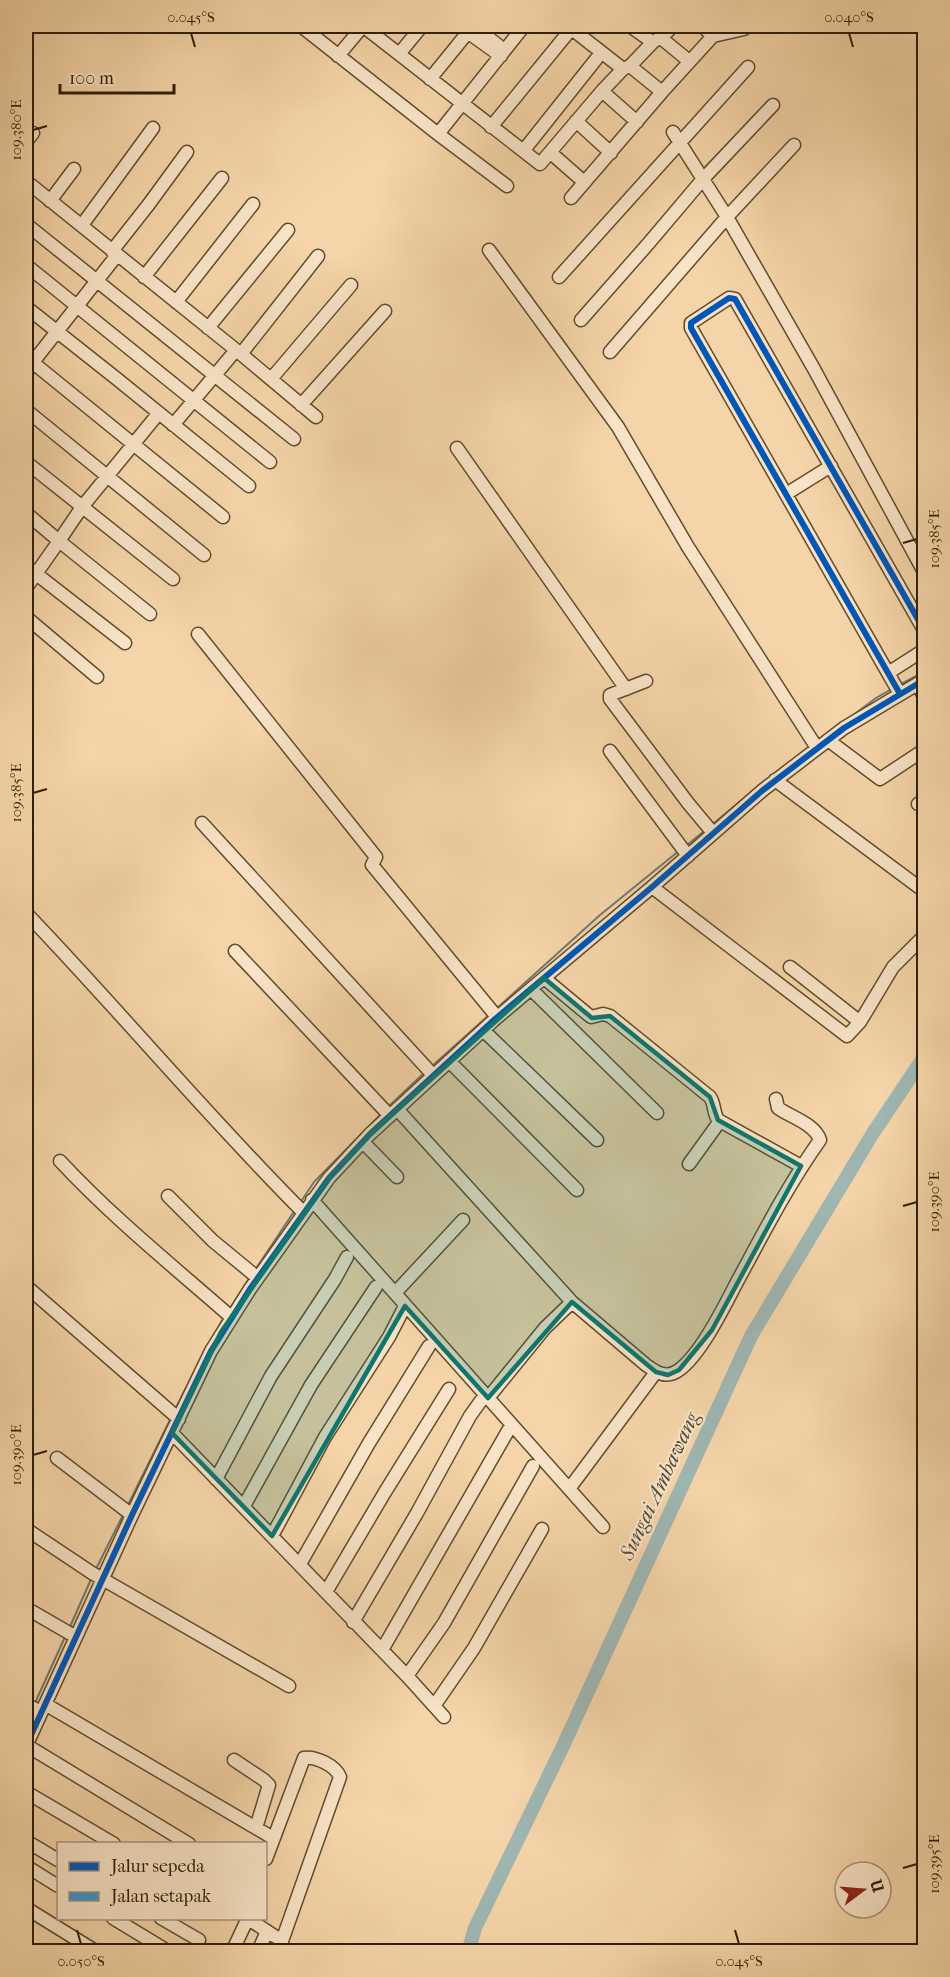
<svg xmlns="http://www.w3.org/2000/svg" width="950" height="1977" viewBox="0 0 950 1977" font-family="'IM FELL French Canon',serif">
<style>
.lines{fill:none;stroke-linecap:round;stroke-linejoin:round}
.stream{stroke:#73796d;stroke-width:2}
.river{stroke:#9fb6b2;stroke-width:14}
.minor-casing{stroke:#614c2e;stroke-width:15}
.minor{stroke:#f8e3c6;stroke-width:12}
.quiet{stroke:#3d94d1;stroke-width:4.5;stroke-dasharray:9 4.5;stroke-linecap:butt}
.cycleway-casing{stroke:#f8e3c6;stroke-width:10}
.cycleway{stroke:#0057b8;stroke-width:6}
.marked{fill:#0f766e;fill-opacity:0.2;stroke:#0f766e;stroke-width:4.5;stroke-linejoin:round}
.ticks{fill:none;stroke:#301e06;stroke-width:2}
.labels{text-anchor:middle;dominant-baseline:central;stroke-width:4.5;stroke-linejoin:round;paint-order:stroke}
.water-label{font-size:21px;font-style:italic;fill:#514c3a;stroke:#f8e3c6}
.neatline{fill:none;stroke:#301e06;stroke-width:2}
.ticks-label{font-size:15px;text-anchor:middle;fill:#301e06}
</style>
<rect width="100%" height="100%" fill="#f4d4a8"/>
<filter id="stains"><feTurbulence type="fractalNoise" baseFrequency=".00333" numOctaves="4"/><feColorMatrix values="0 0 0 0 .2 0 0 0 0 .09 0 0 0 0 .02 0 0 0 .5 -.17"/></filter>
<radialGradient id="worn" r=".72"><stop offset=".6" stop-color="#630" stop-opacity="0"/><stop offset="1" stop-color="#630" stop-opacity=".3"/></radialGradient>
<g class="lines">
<!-- stream -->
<path class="stream" d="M901,684l23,-12
M848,719l28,-21 14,-8
M713,824l30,-25
M687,845l16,-13
M496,1009l104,-94 80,-65
M431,1067l58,-52
M387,1108l37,-35
M300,1203l14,-21 67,-68
M255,1270l40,-60
M229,1310l21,-33
M206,1349l18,-32
M175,1410l27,-54
M127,1507l44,-89
M96,1569l27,-54
M69,1629l23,-52
M35,1703l30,-66
M26,1721l5,-11"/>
<!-- river -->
<path class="river" d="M468,1952l7,-24 88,-182 188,-410 122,-203 51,-76"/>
<defs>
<path id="minor" d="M301,26l137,108 69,52
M363,26l177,138 62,-73 21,-22 7,-3 24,-25 7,-3 12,-12
M459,26l42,30
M474,26l25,20
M568,26l55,43
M630,26l17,12
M702,26l11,10
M661,38l28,23
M399,54l23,-28
M338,56l25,-30
M630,66l32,26
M430,79l43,-53
M602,91l35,31
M576,121l35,32
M491,127l81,-99
M673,132l54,85 87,152 110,203
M438,134l86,-108
M26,142l7,-9
M524,150l77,-97
M551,153l33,29
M26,181l215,173 75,63
M571,198l91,-106 51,-56 31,-7 3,-3
M50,201l24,-32
M26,224l268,215
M82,225l71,-97
M489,250l129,177 70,120 129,201
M112,251l37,-47 38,-52
M26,265l244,197
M144,277l78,-99
M559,277l189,-210
M176,302l77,-98
M26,307l91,72 132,107
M581,320l67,-76 55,-65 70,-74
M208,328l80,-98
M610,352l117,-135 67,-72
M241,354l77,-98
M26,357l197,160
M26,371l91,-116
M271,379l80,-94
M301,405l84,-94
M26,410l178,145
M173,425l63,-75
M457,448l169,241
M26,462l147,117
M786,494l45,-28
M26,513l33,28 -33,47
M26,566l99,77
M150,614l-91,-73 23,-34 76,-93
M26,617l71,60
M198,634l178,223 -4,8 125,152
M888,673l36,-23
M646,681l-36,14v4l78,104 25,30
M918,684l6,13
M900,694l-209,-366v-5l38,-25 6,1 189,331
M828,740l52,39 44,-29
M610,751l78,105
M775,780l149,111
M918,804l6,-4
M202,823l231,252
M652,887l195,149 13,-14 33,-55 31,-31
M26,913c94,98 181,203 277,299
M235,951l155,165
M790,967l70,55
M544,978l47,39 12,-3 7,2 100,81c5,7 3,15 8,23l83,46
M531,989l126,124
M483,1030l114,110
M449,1061l128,129
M397,1109l175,193 74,63c11,8 21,14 33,5 22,-16 45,-63 58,-88 26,-48 51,-97 83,-142 -5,-16 -29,-23 -42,-32l-2,-9
M363,1142l34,35
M60,1161c53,57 113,105 171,156
M689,1164l31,-43
M168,1196l45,45 45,37
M312,1200l291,327
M26,1286l153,133
M395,1293l68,-73
M488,1398l57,-70 27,-26
M172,1433l235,243 37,41
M57,1458l75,57
M216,1479l55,-103 64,-97 12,-22
M569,1489l87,-117
M244,1506l67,-121 65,-98
M26,1529l66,44 197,113
M272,1536l53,-99 64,-100 16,-31
M300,1564l69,-121 60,-97
M326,1592l59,-100 64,-103
M26,1608l50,29
M353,1622l64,-109 53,-97 15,-21
M382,1650l127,-221
M407,1676l37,-53 89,-157
M26,1704l15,8
M45,1704l228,134
M434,1706l40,-58 68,-119
M26,1745l163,99
M26,1746l106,-231 79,-164 39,-62 79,-111 41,-44 124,-114 158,-133 111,-97 81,-62 80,-48
M234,1760l30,20 5,5 -13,43
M26,1792l88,52
M26,1841l32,19
M26,1866l32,20
M26,1908l71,44
M113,1918l56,34
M161,1918l38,22
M247,1918l35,23 58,-164c-4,-11 -24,-21 -36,-19l-38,101
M232,1952l15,-32
M258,1952l9,-21"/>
</defs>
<!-- minor casing -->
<use href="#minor" class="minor-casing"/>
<!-- minor -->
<use href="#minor" class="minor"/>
<!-- quiet -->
<path class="quiet" d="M26,142l7,-9"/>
<defs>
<path id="cycleway" d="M900,694l-209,-366v-5l38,-25 6,1 189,331
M26,1746l106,-231 79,-164 39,-62 79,-111 41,-44 124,-114 158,-133 111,-97 81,-62 80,-48"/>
</defs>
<!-- cycleway casing -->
<use href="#cycleway" class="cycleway-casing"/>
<!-- cycleway -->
<use href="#cycleway" class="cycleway"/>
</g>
<!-- marked area -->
<path class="marked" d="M544,978l48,40 18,-2 100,81 8,23 83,46 -89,164 -33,40 -11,5 -12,-3 -84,-70 -84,96 -83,-92 -133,230 -100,-103 49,-101 108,-154 41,-44z"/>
<!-- ticks -->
<path class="ticks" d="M191,33l4,14M849,33l4,14M33,130l14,-4M903,543l14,-4M33,793l14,-4M903,1206l14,-4M33,1455l14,-4M903,1868l14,-4M77,1930l4,14M735,1930l4,14"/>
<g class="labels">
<!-- water labels -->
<g class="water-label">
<text transform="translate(659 1486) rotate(-65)">Sungai Ambawang</text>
</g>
</g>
<!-- margin -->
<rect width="950" height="1977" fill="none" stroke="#f4d4a8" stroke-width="66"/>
<!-- legend -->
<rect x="57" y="1842" width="210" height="78" fill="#f8e3c6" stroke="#a89479" stroke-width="1.5"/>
<rect x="69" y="1862" width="30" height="9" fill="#0057b8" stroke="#a89479" stroke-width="1.5"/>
<text x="111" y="1872" font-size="18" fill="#301e06">Jalur sepeda</text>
<rect x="69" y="1892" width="30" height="9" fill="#3d94d1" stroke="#a89479" stroke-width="1.5"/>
<text x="111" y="1902" font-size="18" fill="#301e06">Jalan setapak</text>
<!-- north arrow -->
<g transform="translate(863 1890) rotate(74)"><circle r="28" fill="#f8e3c6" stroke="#a89479" stroke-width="1.5"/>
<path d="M0-4.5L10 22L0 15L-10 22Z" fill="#8f2418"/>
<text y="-9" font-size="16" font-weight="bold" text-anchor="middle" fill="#301e06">U</text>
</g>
<!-- scale -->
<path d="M60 84v9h114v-9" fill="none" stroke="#301e06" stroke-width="3"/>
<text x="69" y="84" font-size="18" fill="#301e06" stroke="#f8e3c6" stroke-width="4.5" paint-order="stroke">100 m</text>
<rect x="33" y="33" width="884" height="1911" class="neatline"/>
<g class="ticks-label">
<text x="191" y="22">0.045°S</text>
<text x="849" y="22">0.040°S</text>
<text transform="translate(16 130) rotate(-90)" y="5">109.380°E</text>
<text transform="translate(934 539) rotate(-90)" y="5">109.385°E</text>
<text transform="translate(16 793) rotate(-90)" y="5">109.385°E</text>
<text transform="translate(934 1202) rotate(-90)" y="5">109.390°E</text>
<text transform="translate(16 1455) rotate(-90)" y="5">109.390°E</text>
<text transform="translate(934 1864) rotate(-90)" y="5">109.395°E</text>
<text x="81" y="1966">0.050°S</text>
<text x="739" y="1966">0.045°S</text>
</g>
<rect width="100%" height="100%" filter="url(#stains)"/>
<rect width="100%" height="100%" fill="url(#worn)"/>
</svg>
